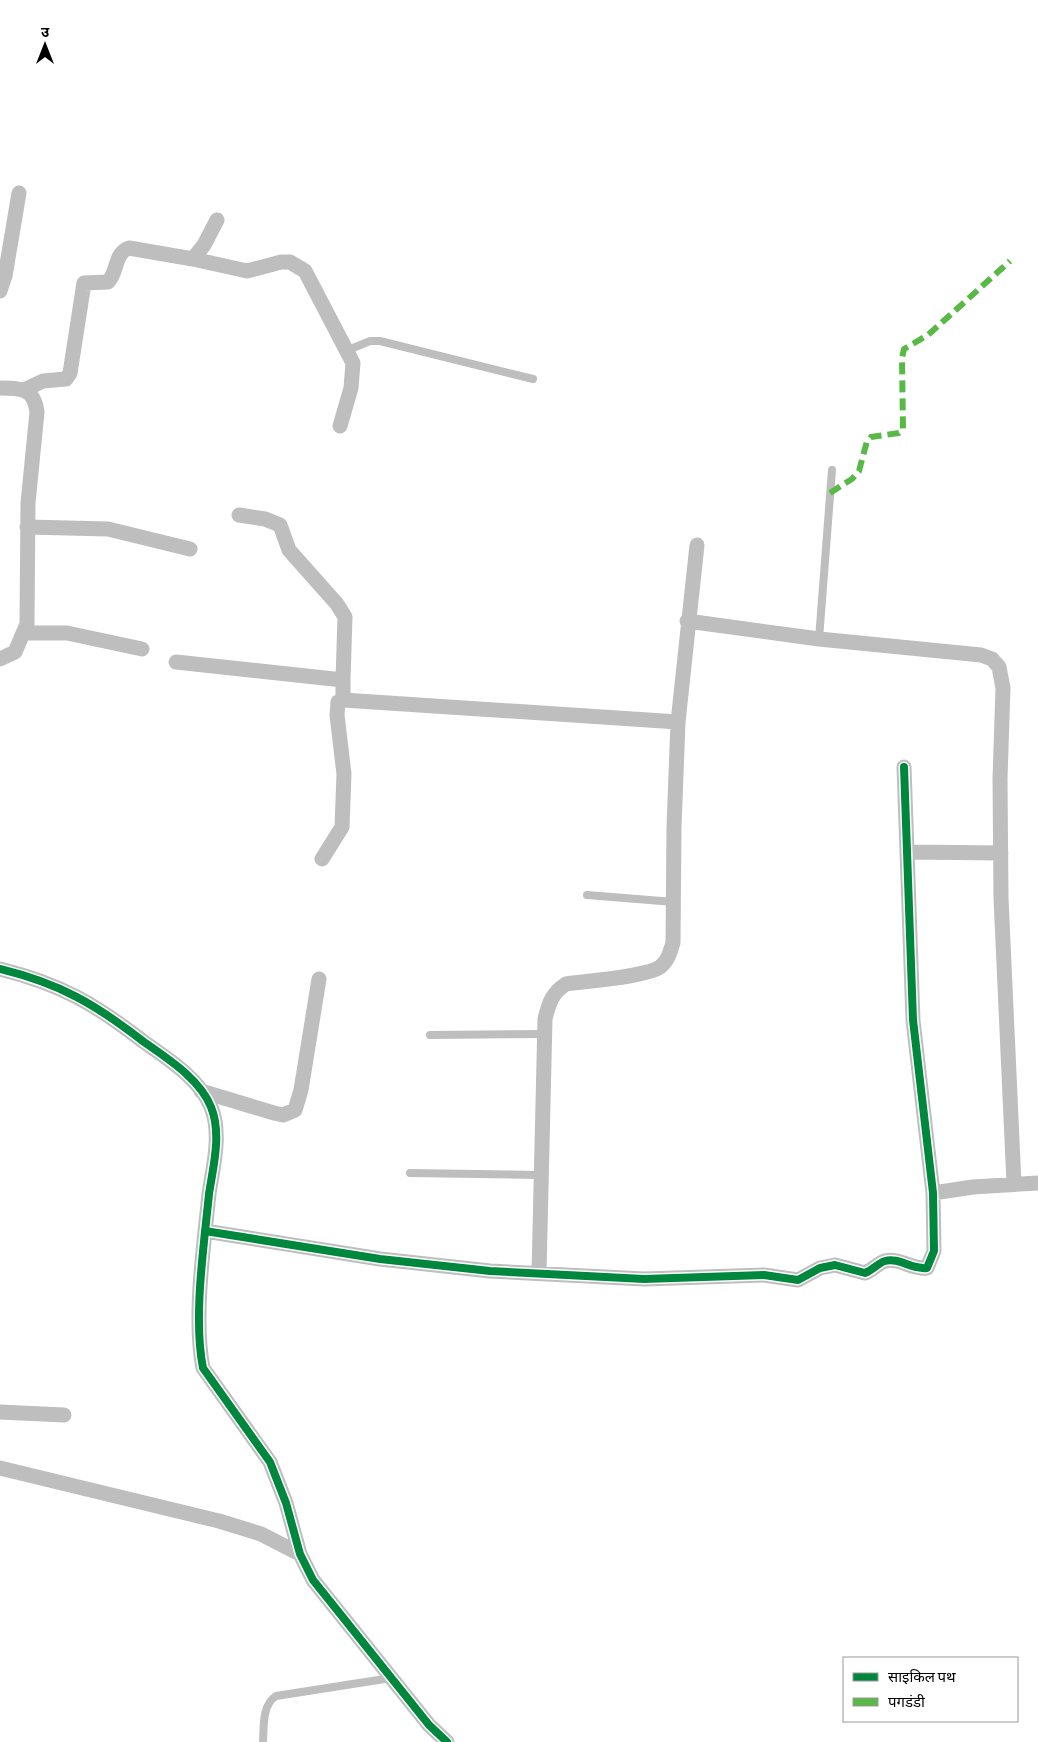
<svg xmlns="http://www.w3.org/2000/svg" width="1038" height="1742" viewBox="0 0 1038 1742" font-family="'Alegreya Sans','Noto Sans Devanagari',sans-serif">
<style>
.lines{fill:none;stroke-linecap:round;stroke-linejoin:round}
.lane{stroke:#bebebe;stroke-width:8}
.street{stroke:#bebebe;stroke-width:15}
.quiet{stroke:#58b947;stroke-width:6;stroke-dasharray:12 6;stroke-linecap:butt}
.cycleway-casing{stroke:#fff;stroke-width:11}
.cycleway{stroke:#00873e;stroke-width:8}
</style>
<rect width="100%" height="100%" fill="#fff"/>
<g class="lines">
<!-- lane -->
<path class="lane" d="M348,350l22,-9h10l153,38
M819,639l13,-169
M587,895l87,7
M430,1035l115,-1
M410,1173l132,2
M263,1742c1,-16 -1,-37 13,-46l115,-18"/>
<!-- street -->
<path class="street" d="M193,259l54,12 34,-9h9l15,9 48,92 -2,25 -11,38
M0,291l5,-15 14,-83
M0,388c21,0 34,0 37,24l-9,91 -1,121 -12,28 -15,7
M24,390l19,-9 23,-2 4,-6 14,-90 24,-1c10,-10 6,-29 21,-34l64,11 11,-14 13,-25
M239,515l26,4 15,6 9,25 48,54 8,13 -2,63
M27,527l81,2 82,20
M687,621l132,18 162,16 11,4 7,8 4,21 -3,91 1,119 13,286
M25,633h42l75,16
M176,662l167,18v20l335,22
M907,852l94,1
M322,859l20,-32 2,-53 -7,-59 1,-13 5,-2
M0,969c61,15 95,35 144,73 24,17 56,37 67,65 11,27 2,60 -2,87 -5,51 -16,124 -6,174l67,94 16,41 14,51 13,26 116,145 18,17
M201,1091l73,22 9,2 12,-5 6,-20 18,-111
M933,1193l40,-6 65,-4
M205,1231l175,28 110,12 154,8 120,-4 34,5 22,-12 15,-3 30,8c8,-3 13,-10 20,-12 14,-4 27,9 42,7l7,-17 -1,-58 -20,-173 -9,-253
M539,1273l6,-254c4,-16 7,-26 21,-35 21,-3 79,-7 94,-17 8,-6 10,-15 13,-24l1,-116 4,-105 19,-177
M0,1412l64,3
M0,1468l219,53 42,13 39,20"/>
<!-- quiet -->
<path class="quiet" d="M830,493l22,-14 7,-8 8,-30 4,-4 28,-4 4,-4 -1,-71 2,-9 24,-14 82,-74"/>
<defs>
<path id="cycleway" d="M0,969c61,15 95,35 144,73 24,17 56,37 67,65 11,27 2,60 -2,87 -5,51 -16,124 -6,174l67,94 16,41 14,51 13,26 116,145 18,17
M205,1231l175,28 110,12 154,8 120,-4 34,5 22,-12 15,-3 30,8c8,-3 13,-10 20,-12 14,-4 27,9 42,7l7,-17 -1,-58 -20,-173 -9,-253"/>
</defs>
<!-- cycleway casing -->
<use href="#cycleway" class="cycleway-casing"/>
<!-- cycleway -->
<use href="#cycleway" class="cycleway"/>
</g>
<!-- legend -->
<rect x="843" y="1657" width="175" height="65" fill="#ffffff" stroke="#999999"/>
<rect x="853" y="1673" width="25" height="8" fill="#00873e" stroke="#999999"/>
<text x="888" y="1682" font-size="15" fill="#000000">साइकिल पथ</text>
<rect x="853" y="1698" width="25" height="8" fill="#58b947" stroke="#999999"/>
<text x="888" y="1707" font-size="15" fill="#000000">पगडंडी</text>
<!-- north arrow -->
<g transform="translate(45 45)" stroke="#ffffff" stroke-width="4" paint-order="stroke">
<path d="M0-4L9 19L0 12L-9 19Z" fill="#000000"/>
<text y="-8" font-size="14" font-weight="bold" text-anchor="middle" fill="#000000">उ</text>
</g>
</svg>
